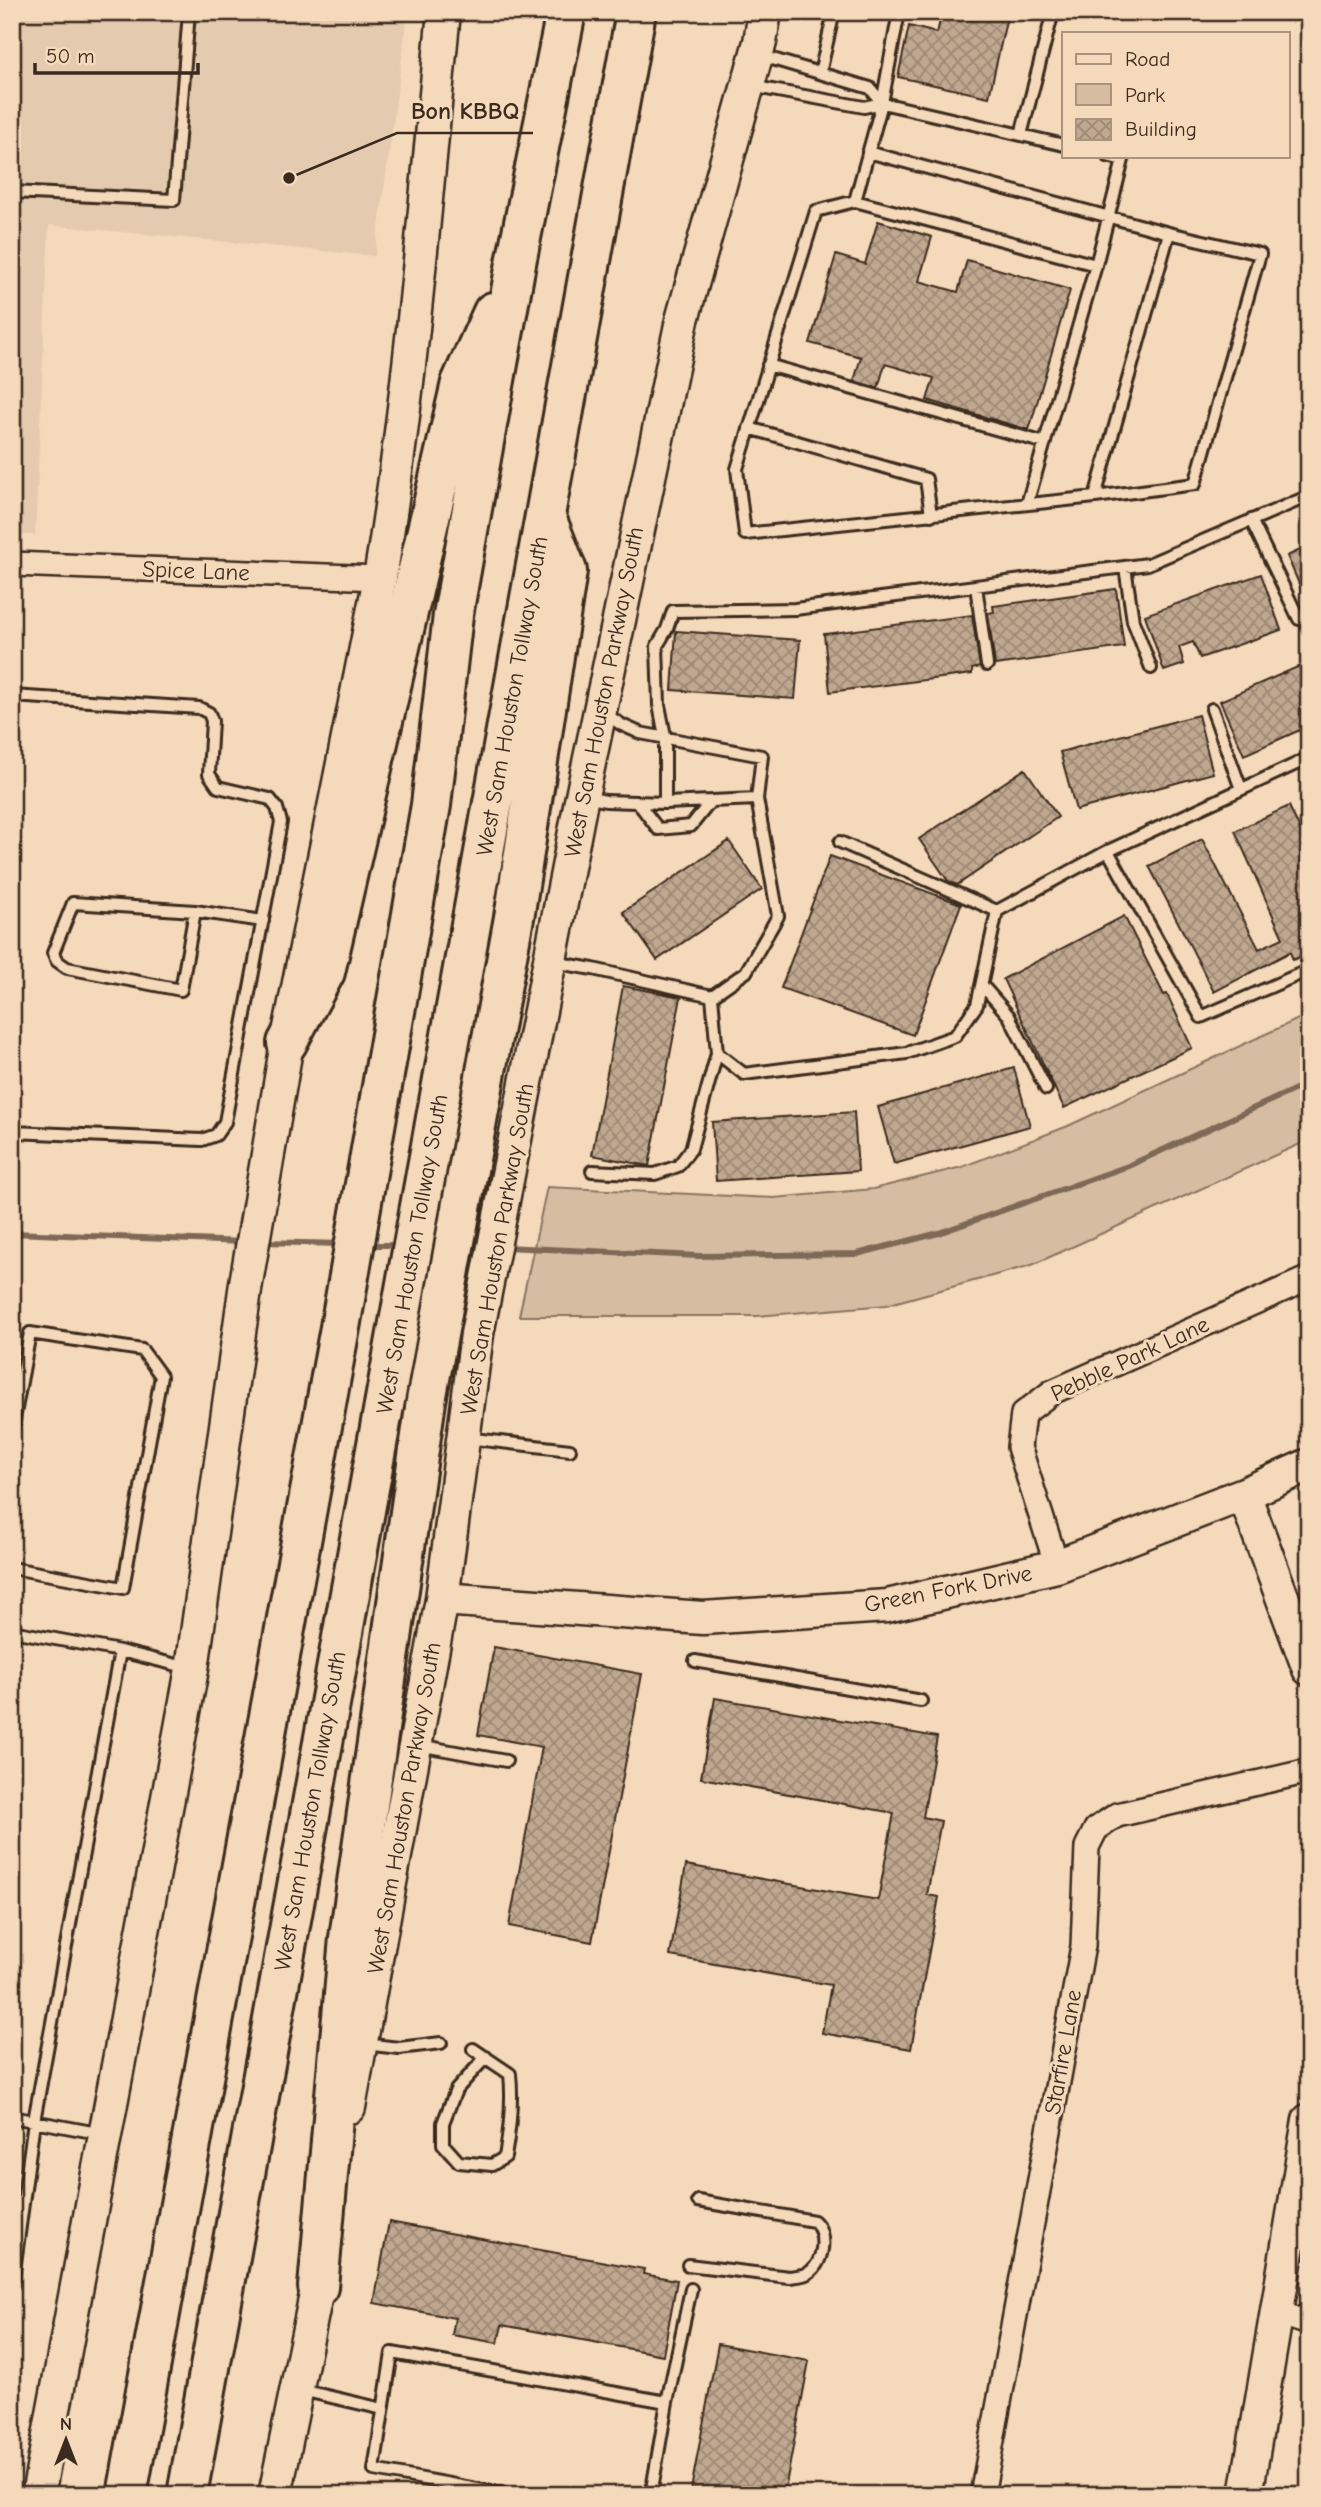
<svg xmlns="http://www.w3.org/2000/svg" width="1321" height="2507" viewBox="0 0 1321 2507" font-family="'Comic Neue',sans-serif">
<style>
.built{fill:#e4caae}
.green{fill:#d6bda2;stroke:#887460;stroke-width:2}
.lines{fill:none;stroke-linecap:round;stroke-linejoin:round}
.stream{stroke:#7e6957;stroke-width:6}
.building{fill:url(#building-cross-hatch);stroke:#3b2a1e;stroke-width:2}
.lane-casing{stroke:#3b2a1e;stroke-width:16}
.street-casing{stroke:#3b2a1e;stroke-width:28}
.secondary-casing{stroke:#3b2a1e;stroke-width:37}
.highway-casing{stroke:#3b2a1e;stroke-width:44}
.lane{stroke:#f4d9bb;stroke-width:10}
.street{stroke:#f4d9bb;stroke-width:23}
.secondary{stroke:#f4d9bb;stroke-width:32}
.highway{stroke:#f4d9bb;stroke-width:38}
.labels{text-anchor:middle;dominant-baseline:central;stroke-width:6;stroke-linejoin:round;paint-order:stroke}
.street-label{font-size:23px;fill:#3b2a1e;stroke:#f4d9bb}
.leader{fill:none;stroke:#3b2a1e;stroke-width:2.5}
.callout-dot{fill:#3b2a1e;stroke:#f4d9bb;stroke-width:2.5}
.callout-label{font-size:24px;text-anchor:middle;font-weight:bold;fill:#3b2a1e;stroke:#f4d9bb;stroke-width:6;stroke-linejoin:round;paint-order:stroke}
</style>
<defs>
<pattern id="building-cross-hatch" width="8" height="8" patternUnits="userSpaceOnUse" patternTransform="scale(1.75)"><rect width="8" height="8" fill="#c0a890"/><path d="M0 0l8 8M0 8l8-8" fill="none" stroke="#9d8975"/></pattern>
</defs>
<rect width="100%" height="100%" fill="#f4d9bb"/>
<filter id="ink" filterUnits="userSpaceOnUse"><feTurbulence type="fractalNoise" baseFrequency=".0143" numOctaves="2"/><feDisplacementMap in="SourceGraphic" scale="14" xChannelSelector="R" yChannelSelector="G"/><feConvolveMatrix kernelMatrix="1 2 1 2 8 2 1 2 1" color-interpolation-filters="sRGB"/></filter>
<g filter="url(#ink)">
<!-- built -->
<path class="built" d="M12,12h396l-33,244 -326,-31 -14,310h-23z"/>
<!-- green -->
<path class="green" d="M1309,1014v126l-277,125 -146,40 -129,11h-238l28,-129 227,11 99,-9 89,-22 106,-41z"/>
<g class="lines">
<!-- stream -->
<path class="stream" d="M12,1233l233,9
M262,1242l81,2
M367,1245h32
M504,1247l195,9 158,-2 82,-21 189,-67 181,-83"/>
</g>
<!-- building -->
<path class="building" d="M942,12h66l-19,85 -91,-20 11,-51 28,7z
M878,221l54,16 -13,44 39,11 9,-32 103,30 -41,140 -102,-30 7,-22 -49,-14 -7,24 -24,-7 7,-24 -51,-14 26,-88 29,9z
M1309,546v61l-22,-51z
M1261,574l20,56 -81,28 -7,-16 -14,5 5,17 -20,7 -19,-56z
M1116,589l8,58 -129,18 -7,-52 6,-1 -1,-6z
M972,615l8,52 -8,2v5l-142,18 -6,-58z
M676,631l124,9 -5,59 -123,-9z
M1309,662v64l-65,29 -24,-54z
M1198,715l15,58 -137,37 -16,-58z
M1025,769l33,48 -101,68 -9,-4 -29,-42z
M1289,806l20,43v104l-16,7 -3,-8 -76,40 -65,-126 53,-27 57,110 24,-11 -48,-107z
M729,841l33,48 -105,71 -34,-48z
M830,856l131,48 -48,131 -132,-47z
M1124,916l40,79 3,-1 25,54 -128,60 -61,-129z
M623,986l58,11 -32,169 -57,-11z
M1014,1068l16,58 -136,38 -16,-57z
M854,1112l4,59 -142,10 -4,-59z
M494,1647l148,27 -50,268 -83,-16 33,-179 -64,-12z
M715,1698l222,39 -14,80 18,4 -14,74 12,2 -28,152 -89,-16 9,-48 -161,-29 16,-91 192,35 16,-87 -193,-35z
M389,2222l255,47 -1,5 34,6 -14,75 -161,-30 -4,18 -46,-8 3,-17 -81,-15z
M718,2344l91,17 -25,134h-94z"/>
<g class="lines">
<defs>
<path id="lane" d="M899,12l-17,91 -27,98 241,64 -69,239
M820,73l14,-61
M751,86l113,21 18,-4 -12,-15 -111,-33
M882,103l139,32 32,-123
M1021,135l43,10
M12,192l162,8 15,-188
M855,201l-39,10 -79,258 8,65 350,-37 74,-264 -301,-81
M1096,265l27,-105 -16,-4
M768,365l277,78
M749,428l177,51 5,36
M1309,496l-161,68 -353,45 -122,2 -6,18 -10,17 2,59 6,31v67l92,-4 21,117 -32,56 -34,24 5,57 27,21 163,-21 48,-17 22,-31 20,-94 111,-60 201,-93
M1095,497l100,-13 65,-230 -91,-21
M1251,520l48,99
M1125,567l8,54 18,47
M976,586l11,79
M12,696l187,12 10,5 3,8 -3,53 9,13 52,12 7,9 4,14 -56,300 -9,13 -14,5 -190,-8
M1212,709l29,80
M602,712l20,13 18,8 122,23 -5,43
M585,797l21,4 59,2
M639,804l19,25 33,-3 20,-25
M840,842l157,69
M1108,851l93,166 108,-47
M73,903l122,8 -14,79 -114,-22 -10,-7 -4,-8z
M195,911l68,10
M553,962l40,7 119,27
M982,985l27,31 37,73
M592,1171l63,3 23,-8 13,-17 26,-96
M12,1430l18,-97 112,17 19,26 -38,212 -111,-20
M466,1438l104,12
M12,1631l108,20 69,17
M695,1661l226,40
M418,1745l88,16
M364,2044l35,4 42,-5
M473,2049l37,25c3,29 0,55 -5,83l-13,8 -33,-3 -16,-18v-21l13,-33 30,-33
M12,2117l91,17
M688,2265l101,12c5,-1 12,-1 17,-3 18,-8 22,-41 8,-53l-116,-20
M12,2286l22,-165 86,-470
M301,2390l82,19
M510,2495l-136,-25 18,-117 275,49
M651,2495l16,-93 24,-113"/>
<path id="street" d="M12,564l368,14
M1057,1566l-38,-119 4,-33 29,-22 257,-114
M1278,2313l31,10
M982,2495l101,-549 4,-99 9,-18 21,-14 192,-44"/>
<path id="secondary" d="M1244,1494l65,175
M442,1599l261,19 184,-12 170,-40 187,-72 65,-29
M349,2107l93,-508 35,-265 103,-528 102,-486 78,-278 5,-30
M38,2495l154,-826 54,-386 41,-240 93,-465c31,-187 45,-377 64,-566
M275,2495l47,-230
M1246,2495l63,-375"/>
<path id="highway" d="M287,1043l38,-71 136,-589 32,-71
M318,2287l31,-349 77,-537 89,-489 52,-341 -22,-56
M127,2495l214,-1173 90,-517 22,-190 63,-352 50,-251
M187,2495l449,-2483"/>
</defs>
<!-- lane casing -->
<use href="#lane" class="lane-casing"/>
<!-- street casing -->
<use href="#street" class="street-casing"/>
<!-- secondary casing -->
<use href="#secondary" class="secondary-casing"/>
<!-- highway casing -->
<use href="#highway" class="highway-casing"/>
<!-- lane -->
<use href="#lane" class="lane"/>
<!-- street -->
<use href="#street" class="street"/>
<!-- secondary -->
<use href="#secondary" class="secondary"/>
<!-- highway -->
<use href="#highway" class="highway"/>
</g>
</g>
<g class="labels">
<!-- street labels -->
<g class="street-label">
<text transform="translate(196 571) rotate(2)">Spice Lane</text>
<text transform="translate(604 692) rotate(-79)">West Sam Houston Parkway South</text>
<text transform="translate(512 696) rotate(-80)">West Sam Houston Tollway South</text>
<text transform="translate(497 1249) rotate(-80)">West Sam Houston Parkway South</text>
<text transform="translate(412 1254) rotate(-80)">West Sam Houston Tollway South</text>
<text transform="translate(1130 1359) rotate(-25)">Pebble Park Lane</text>
<text transform="translate(948 1589) rotate(-11)">Green Fork Drive</text>
<text transform="translate(404 1808) rotate(-80)">West Sam Houston Parkway South</text>
<text transform="translate(310 1811) rotate(-80)">West Sam Houston Tollway South</text>
<text transform="translate(1063 2052) rotate(-80)">Starfire Lane</text>
</g>
</g>
<!-- callouts -->
<path class="leader" d="M289 178L397 133H533"/>
<circle class="callout-dot" cx="289" cy="178" r="7"/>
<g class="callout-label">
<text x="465" y="119">Bon KBBQ</text>
</g>
<!-- margin -->
<rect width="1321" height="2507" fill="none" stroke="#f4d9bb" stroke-width="42"/>
<rect x="21" y="21" width="1279" height="2465" fill="none" stroke="#3b2a1e" stroke-width="2.5" filter="url(#ink)"/>
<!-- legend -->
<rect x="1062" y="32" width="228" height="126" fill="#f4d9bb" stroke="#aa937c" stroke-width="2"/>
<rect x="1076" y="54" width="35" height="10" fill="#f4d9bb" stroke="#aa937c" stroke-width="2"/>
<text x="1125" y="66" font-size="21" fill="#3b2a1e">Road</text>
<rect x="1076" y="84" width="35" height="21" fill="#d6bda2" stroke="#aa937c" stroke-width="2"/>
<text x="1125" y="102" font-size="21" fill="#3b2a1e">Park</text>
<rect x="1076" y="119" width="35" height="21" fill="url(#building-cross-hatch)" stroke="#aa937c" stroke-width="2"/>
<text x="1125" y="136" font-size="21" fill="#3b2a1e">Building</text>
<!-- north arrow -->
<g transform="translate(66 2440)" stroke="#f4d9bb" stroke-width="5" paint-order="stroke">
<path d="M0-5L12 26L0 18L-12 26Z" fill="#3b2a1e"/>
<text y="-10" font-size="19" font-weight="bold" text-anchor="middle" fill="#3b2a1e">N</text>
</g>
<!-- scale -->
<path d="M35 63v10h163v-10" fill="none" stroke="#3b2a1e" stroke-width="3.5"/>
<text x="46" y="63" font-size="21" fill="#3b2a1e" stroke="#f4d9bb" stroke-width="5" paint-order="stroke">50 m</text>
</svg>
